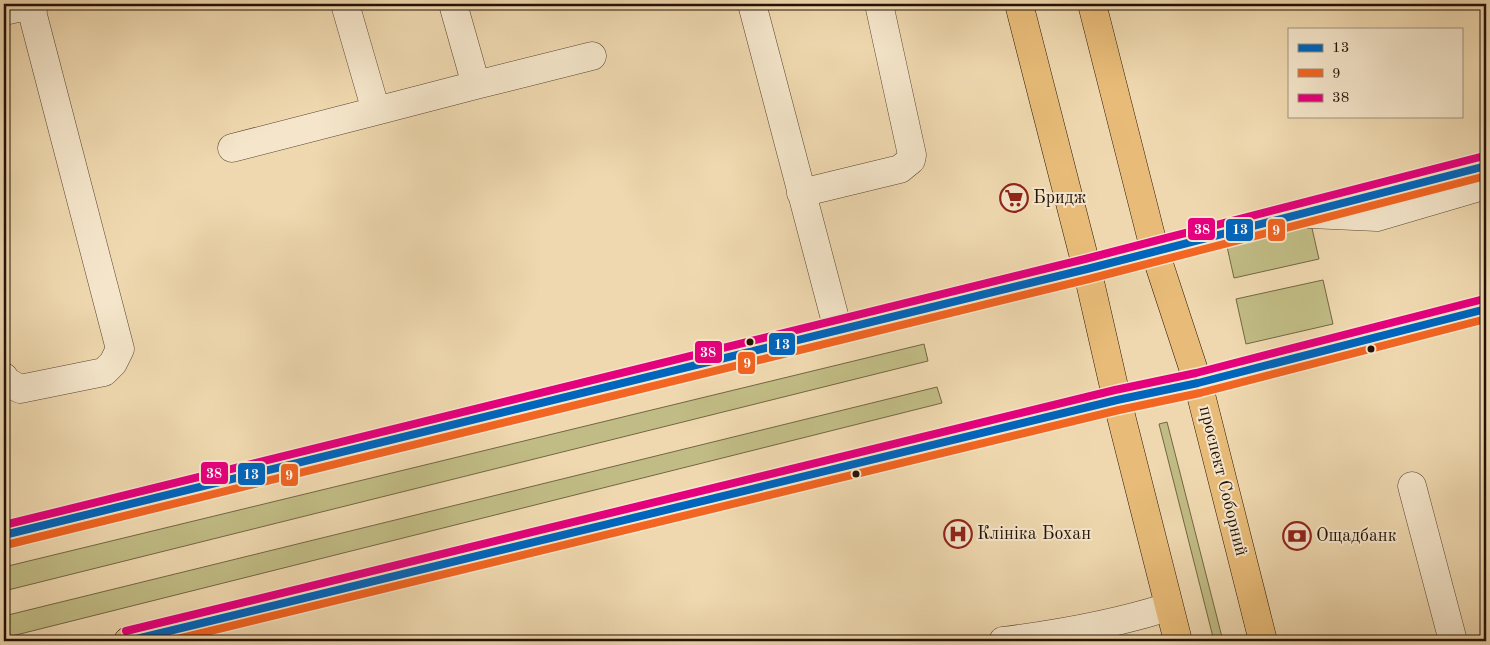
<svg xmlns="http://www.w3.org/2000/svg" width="1490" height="645" viewBox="0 0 1490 645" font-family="'Old Standard TT',serif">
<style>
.green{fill:#c1bc85;stroke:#726645}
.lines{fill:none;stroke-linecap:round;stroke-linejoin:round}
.minor-casing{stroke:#574330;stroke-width:29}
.major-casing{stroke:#241105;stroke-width:29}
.minor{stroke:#f5e6cb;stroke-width:28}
.major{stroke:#e8bc78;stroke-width:28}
.bus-1-casing{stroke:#f5e6cb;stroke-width:11}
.bus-2-casing{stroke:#f5e6cb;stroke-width:11}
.bus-3-casing{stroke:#f5e6cb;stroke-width:11}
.bus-1{stroke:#0065bd;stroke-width:8}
.bus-2{stroke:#f26522;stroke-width:8}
.bus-3{stroke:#e5007d;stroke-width:8}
.bus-dot{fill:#241105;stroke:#f5e6cb;stroke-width:2}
.labels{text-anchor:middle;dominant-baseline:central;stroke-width:4;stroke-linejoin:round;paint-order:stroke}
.poi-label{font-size:18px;fill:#241105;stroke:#f5e6cb;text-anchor:start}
.street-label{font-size:18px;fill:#241105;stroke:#f5e6cb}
.line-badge{stroke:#f5e6cb;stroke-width:2}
.badge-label{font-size:14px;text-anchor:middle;font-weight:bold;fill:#fff}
</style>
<rect width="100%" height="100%" fill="#efd8af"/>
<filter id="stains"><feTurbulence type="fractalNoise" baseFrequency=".004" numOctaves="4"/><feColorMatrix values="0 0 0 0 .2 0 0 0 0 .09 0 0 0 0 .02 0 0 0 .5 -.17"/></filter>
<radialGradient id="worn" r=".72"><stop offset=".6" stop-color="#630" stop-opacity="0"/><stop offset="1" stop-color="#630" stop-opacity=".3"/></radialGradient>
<!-- green -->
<path class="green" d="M1311,224l8,35 -85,19 -8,-36z
M1323,280l10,44 -87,20 -10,-45z
M924,344l4,17 -924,230v-24z
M937,387l5,16 -938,235v-22z
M1167,422l56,219h-9l-55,-217z"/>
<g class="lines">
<defs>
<path id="minor" d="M345,4l31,107 100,-26 -23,-81
M752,4l86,326
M4,11l31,-7
M476,85l116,-29
M232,148l144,-37
M801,193l99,-24 11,-9 1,-5 -33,-151
M1310,214l67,3 109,-32
M4,377l2,4 14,8 84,-17 9,-9 7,-14 -90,-345
M1412,486l41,155
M1003,641c55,-7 112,-17 165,-34"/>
<path id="major" d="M1019,4l68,265 30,131 61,241
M1092,4l63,248 43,131 65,258
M4,535l1083,-266 399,-103
M128,641l989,-241 81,-17 288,-74"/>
</defs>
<!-- minor casing -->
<use href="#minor" class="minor-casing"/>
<!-- major casing -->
<use href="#major" class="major-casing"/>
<!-- minor -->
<use href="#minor" class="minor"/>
<!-- major -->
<use href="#major" class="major"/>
<defs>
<path id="bus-1" d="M4,535l1083,-266 399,-103
M128,641l989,-241 81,-17 288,-74"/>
<path id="bus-2" d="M6,545l1083,-266 397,-103
M169,641l950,-231 81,-17 286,-74"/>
<path id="bus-3" d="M4,525l1081,-266 399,-103
M126,631l989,-241 81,-17 288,-74"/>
</defs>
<!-- bus-1 casing -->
<use href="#bus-1" class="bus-1-casing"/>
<!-- bus-2 casing -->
<use href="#bus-2" class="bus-2-casing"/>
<!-- bus-3 casing -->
<use href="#bus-3" class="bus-3-casing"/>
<!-- bus-1 -->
<use href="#bus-1" class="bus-1"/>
<!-- bus-2 -->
<use href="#bus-2" class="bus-2"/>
<!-- bus-3 -->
<use href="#bus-3" class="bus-3"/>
</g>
<!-- icons -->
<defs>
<symbol id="supermarket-ring" viewBox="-11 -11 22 22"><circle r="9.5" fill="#f5e6cb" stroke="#8f2418" stroke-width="1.5"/><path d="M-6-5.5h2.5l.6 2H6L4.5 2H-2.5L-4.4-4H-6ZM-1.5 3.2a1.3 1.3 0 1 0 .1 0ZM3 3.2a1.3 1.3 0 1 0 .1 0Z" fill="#8f2418"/></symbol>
<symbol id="hospital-ring" viewBox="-11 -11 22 22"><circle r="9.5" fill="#f5e6cb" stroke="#8f2418" stroke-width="1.5"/><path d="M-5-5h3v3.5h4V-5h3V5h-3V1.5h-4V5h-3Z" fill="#8f2418"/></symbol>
<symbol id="bank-ring" viewBox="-11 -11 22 22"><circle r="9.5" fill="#f5e6cb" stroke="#8f2418" stroke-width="1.5"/><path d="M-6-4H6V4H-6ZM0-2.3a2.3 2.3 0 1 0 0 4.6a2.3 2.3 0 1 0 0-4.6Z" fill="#8f2418"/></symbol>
</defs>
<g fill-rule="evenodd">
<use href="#supermarket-ring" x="998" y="182" width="32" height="32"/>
<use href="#hospital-ring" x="942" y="518" width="32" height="32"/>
<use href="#bank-ring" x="1281" y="520" width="32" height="32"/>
</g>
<!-- markers -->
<g class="bus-dot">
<circle cx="750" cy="342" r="4.5"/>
<circle cx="1371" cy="349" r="4.5"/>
<circle cx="856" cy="474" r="4.5"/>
</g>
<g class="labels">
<!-- poi labels -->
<g class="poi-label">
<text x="1033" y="198">Бридж</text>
<text x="977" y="534">Клініка Бохан</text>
<text x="1316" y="536">Ощадбанк</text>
</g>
<!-- street labels -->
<g class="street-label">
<text transform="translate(1223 481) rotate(76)">проспект Соборний</text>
</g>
</g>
<g class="line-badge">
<rect x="1187" y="217" width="29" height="24" rx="5" fill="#e5007d"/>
<rect x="1225" y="218" width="29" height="24" rx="5" fill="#0065bd"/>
<rect x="1267" y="218" width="19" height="24" rx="5" fill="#f26522"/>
<rect x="768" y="332" width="28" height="24" rx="5" fill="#0065bd"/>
<rect x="694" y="340" width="29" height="24" rx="5" fill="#e5007d"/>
<rect x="737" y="351" width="19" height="24" rx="5" fill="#f26522"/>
<rect x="200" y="461" width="29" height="24" rx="5" fill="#e5007d"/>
<rect x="237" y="462" width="29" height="24" rx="5" fill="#0065bd"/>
<rect x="280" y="463" width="19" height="24" rx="5" fill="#f26522"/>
</g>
<g class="badge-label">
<text x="1202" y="234">38</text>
<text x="1240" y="234">13</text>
<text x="1276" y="235">9</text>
<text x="782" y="349">13</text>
<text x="708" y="357">38</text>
<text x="747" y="368">9</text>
<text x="214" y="478">38</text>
<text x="251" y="479">13</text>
<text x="289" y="480">9</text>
</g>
<!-- margin -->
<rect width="1490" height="645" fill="none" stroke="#efd8af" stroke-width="20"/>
<rect x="5" y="5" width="1480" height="635" fill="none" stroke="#241105" stroke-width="2.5"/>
<rect x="10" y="10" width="1470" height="625" fill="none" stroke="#241105"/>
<!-- legend -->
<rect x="1288" y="28" width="175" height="90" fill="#f5e6cb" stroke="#a1917c"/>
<rect x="1298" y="44" width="25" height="8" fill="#0065bd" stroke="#a1917c"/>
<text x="1332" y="52" font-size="15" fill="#241105">13</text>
<rect x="1298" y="69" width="25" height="8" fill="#f26522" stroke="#a1917c"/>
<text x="1332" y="78" font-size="15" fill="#241105">9</text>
<rect x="1298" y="94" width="25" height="8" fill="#e5007d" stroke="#a1917c"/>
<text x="1332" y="102" font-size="15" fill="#241105">38</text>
<rect width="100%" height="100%" filter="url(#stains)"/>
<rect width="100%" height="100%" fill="url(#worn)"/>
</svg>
